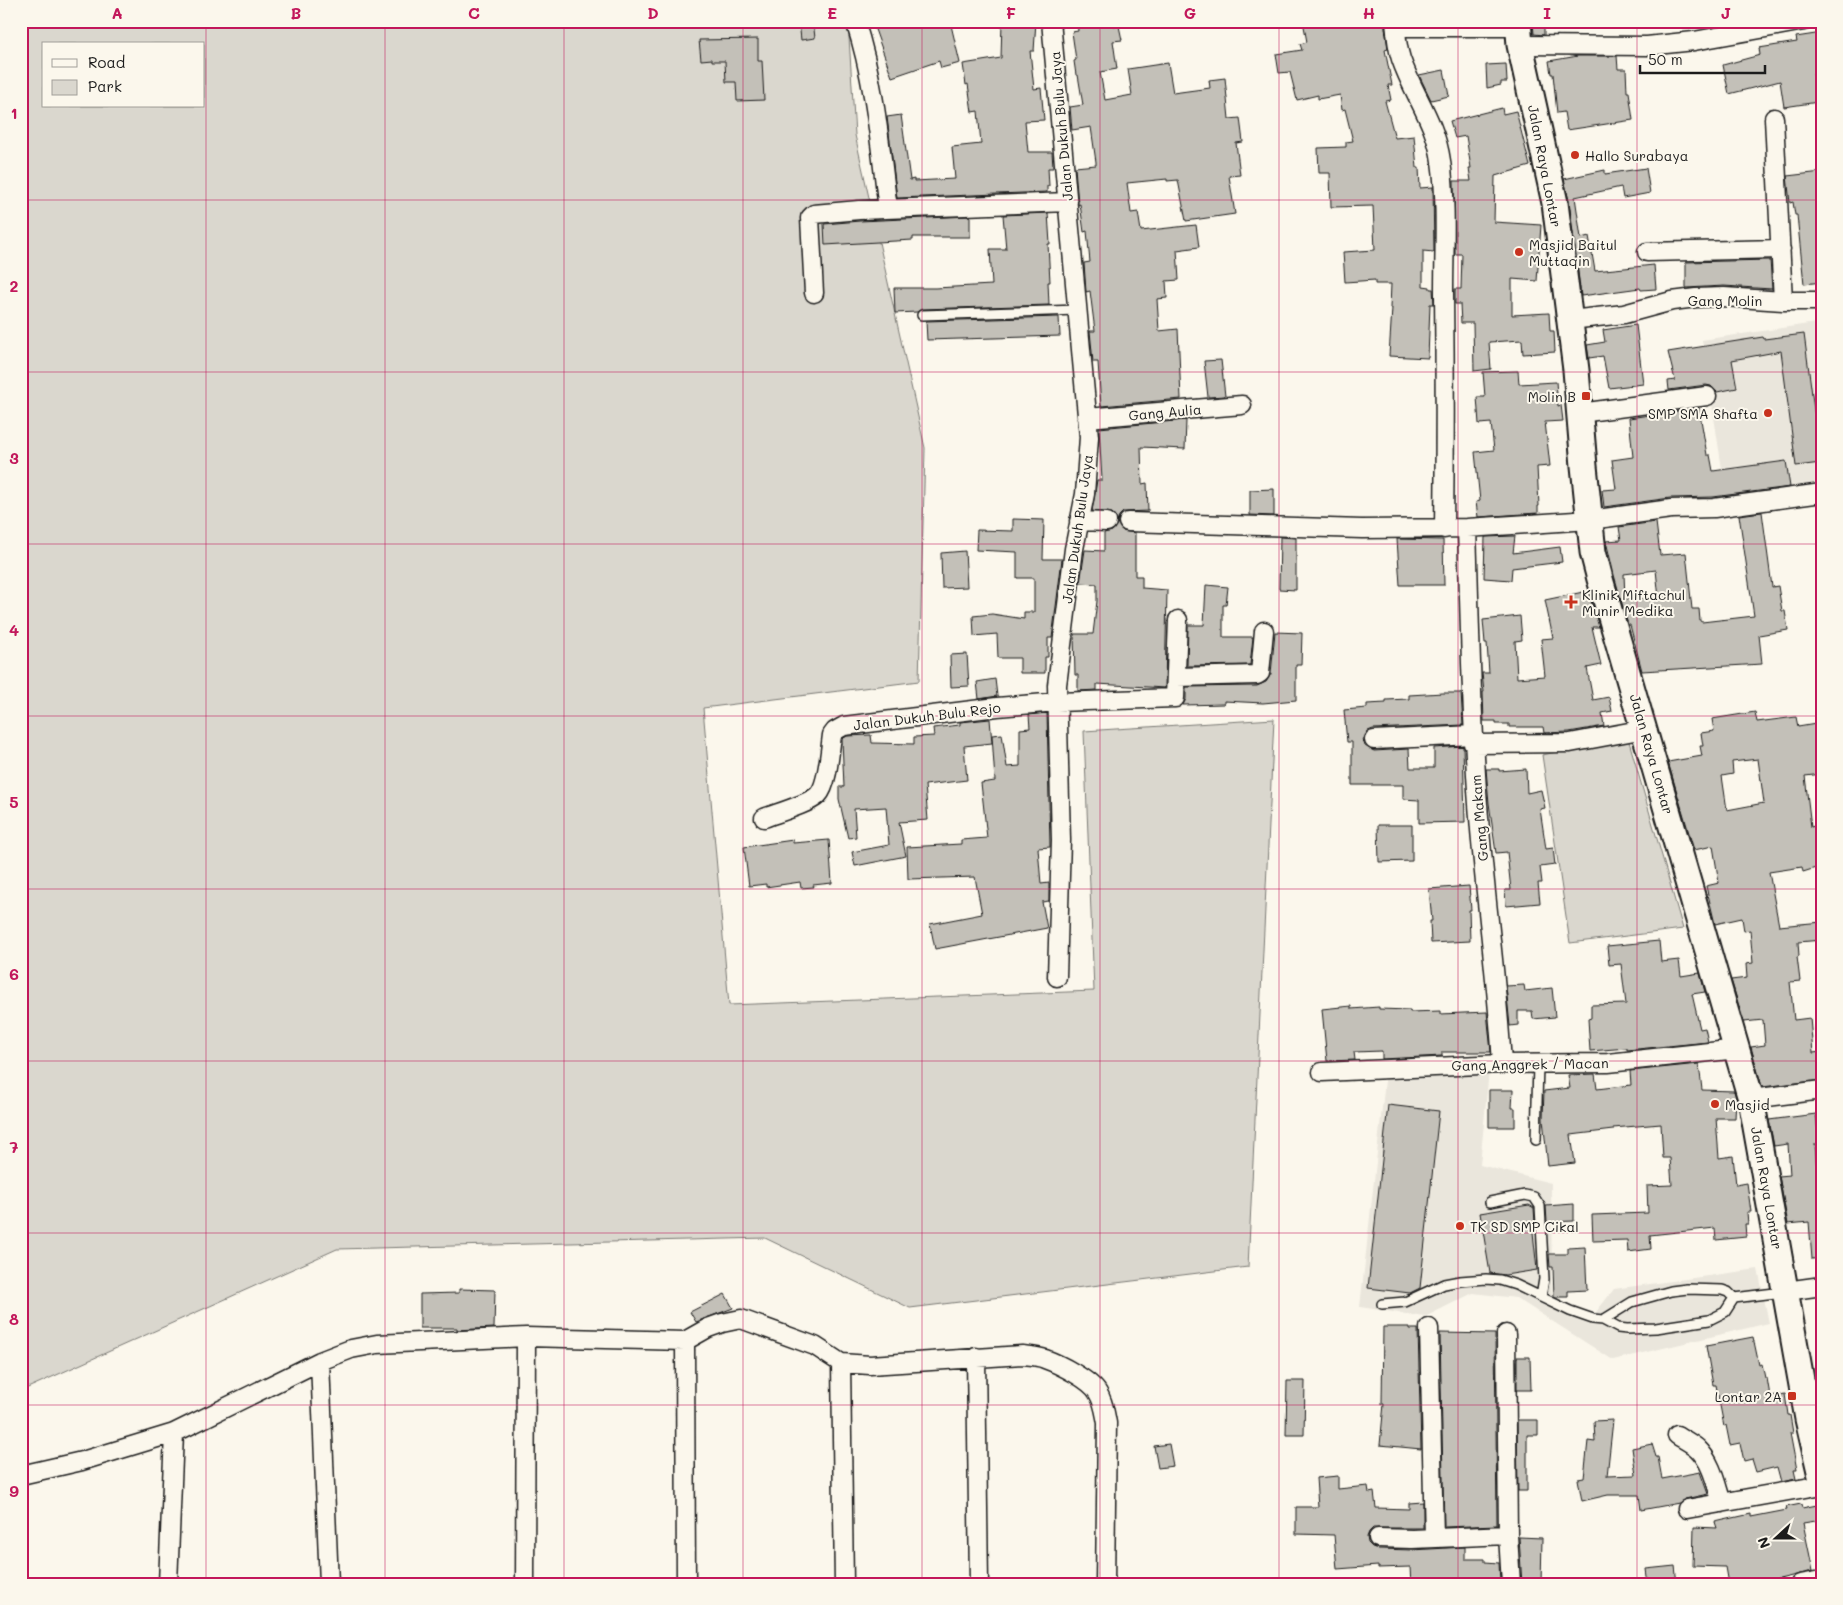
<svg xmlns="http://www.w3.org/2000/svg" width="1843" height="1605" viewBox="0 0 1843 1605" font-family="Mali,sans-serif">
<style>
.built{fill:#eae6dc}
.green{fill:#dad7ce;stroke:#7b7a75;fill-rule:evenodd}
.building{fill:#c3c0b8;stroke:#1c1c1c;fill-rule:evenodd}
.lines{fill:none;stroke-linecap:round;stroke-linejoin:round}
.lane-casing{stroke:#1c1c1c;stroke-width:12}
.street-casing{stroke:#1c1c1c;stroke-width:21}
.secondary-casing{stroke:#1c1c1c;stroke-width:29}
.lane{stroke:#fbf7ec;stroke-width:9}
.street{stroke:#fbf7ec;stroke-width:18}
.secondary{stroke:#fbf7ec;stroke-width:25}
.grid{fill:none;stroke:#c2185b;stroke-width:1;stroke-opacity:0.55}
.poi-dot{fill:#c8321e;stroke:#fbf7ec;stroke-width:2}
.labels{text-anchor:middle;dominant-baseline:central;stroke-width:4;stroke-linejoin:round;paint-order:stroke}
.street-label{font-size:14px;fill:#1c1c1c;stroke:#fbf7ec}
.poi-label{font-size:14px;fill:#1c1c1c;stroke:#fbf7ec;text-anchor:start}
.neatline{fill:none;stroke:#c2185b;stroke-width:2}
.grid-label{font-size:16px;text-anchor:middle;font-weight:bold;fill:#c2185b}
</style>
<rect width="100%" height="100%" fill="#fbf7ec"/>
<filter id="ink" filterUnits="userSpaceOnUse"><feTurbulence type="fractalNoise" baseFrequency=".02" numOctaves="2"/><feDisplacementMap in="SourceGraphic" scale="10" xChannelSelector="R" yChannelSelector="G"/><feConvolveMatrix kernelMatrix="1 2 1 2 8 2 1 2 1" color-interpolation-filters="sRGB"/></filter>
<g filter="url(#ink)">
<!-- built -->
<path class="built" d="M1822,322v165l-95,14 -25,-161z
M1489,1070l-9,95 71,18 1,119 41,14 21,-27 144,-20 11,54 -156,37 -97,-62 -43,-5 -48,24 -65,-10 26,-235z"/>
<!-- green -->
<path class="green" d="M21,21h827l7,114 70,313 -6,233 -216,27 26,297 365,-14 -10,-260 190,-12 -26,548 -338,41 -145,-70 -428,11 -316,142zM44,44h160v62h-160z
M1628,738l55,191 -113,14 -28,-188z"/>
<!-- building -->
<path class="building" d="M799,21h14l2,17 -14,2z
M872,21h78l10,42 -19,5 -2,-7 -47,16z
M1002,21h34l-2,30h-4l4,38 7,-1 3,32 -19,1 3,31h24l1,16h-5l1,18h-2v6l-150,6 -10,-81 14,-2 9,65 4,-1v2l41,-2 -3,-32 29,-3 -3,-33 -6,1 -4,-28 -2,1 -3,-21 38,-6z
M1077,21h35l1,6 6,-1 3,14 -9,1 4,28 -17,3 5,28 27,-5 -4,-26 40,-6 5,30 37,-5 -1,-8 16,-2 4,41 11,-1 3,24 -7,1 4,32 -11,1 6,38 -49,7 -8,-41 -11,1v-2l-40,4 4,30 7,-1 3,19 55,-6 3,22 -22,3 2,30 -13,1 1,17 -10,1 2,32 19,-2 3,70 -80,7 -3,-44h-5l-3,-31h5l-5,-40 -4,1 -2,-29 6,-1 -3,-31 -3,1 -4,-28 -2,1 -3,-38 21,-2v-3l-5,-35 -19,3 -2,-23 13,-2 -5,-30h-2l-2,-14 2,-1 -4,-28 6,-1z
M1303,21h81l4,28 -3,1 7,35h-4l3,15 -6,1 10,37 19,-2 3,32h2l1,20 13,-1 1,65 -11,-1v35l7,1v2h3l1,15h-4l-2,54 -39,-2 3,-48h-2l1,-24h-16v-4l-30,2 -2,-30 32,-2 -2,-44 -42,1 -1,-34h-11l-1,-25 28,-1v-5l7,-1 -8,-32 -3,1 -2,-15 -22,4v-4l-21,5 -7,-28 -11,1 -3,-19 26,-4 -2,-6 7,-2z
M1533,22h11v13l-10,-1z
M1822,33v38l-9,2 5,29 -34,5 -4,-26 -51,13 -6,-29 37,-10 -1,-7 38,-6 -1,-5z
M758,39v22h4l2,39 -27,1 -1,-19h-10l-1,-21h-13v-2l-11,1 -2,-20z
M1578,56h39l1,13h8l1,23h2l4,28 -66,10 -3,-18 -7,1 -4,-39h-2l-2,-13z
M1506,64l1,18h-6v3l-14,3 -1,-23z
M1444,70l5,26 -18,4 -12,-25z
M1502,108l1,6 13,-3 14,55 -35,10 -1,46 47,3 -4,56 -25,-2v36l37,-2 1,18h4l1,21 -32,2 -1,-14 -33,2 2,27 -17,2 -1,-48h-12l-1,-19h-5v-15h6l1,-35h-7l-1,-73h17l-2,-13h2l-5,-32 -11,2 -5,-17z
M1646,168l4,25 -27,5 -2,-11 -46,10 6,41 8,-2 6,35 59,-6 2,24 -15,1 -1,-2 -59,8 -12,-95 -5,-22 41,-9v4z
M1822,172v110l-18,2 -7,-69h-2l-2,-13 -3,1 -3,-27z
M1048,213l2,31h-2l2,38h-2l1,23 -127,4 -5,3 -22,1 -1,-25h41l57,-3 -2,-36h16l-3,-34z
M970,216v21h-57v3l-88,5 -1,-21 36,-3z
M1770,260l2,29 -48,-3 -38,2v-26z
M1059,317l1,19 -133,4 -1,-19z
M1636,325l7,59 -34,4 -6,-32 -14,2 -2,-13 18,-3 -2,-12z
M1804,334l17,129 -25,3 -15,-115 -49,9 5,28 -20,4 -6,-6 -5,-1 -37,5 -1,-9 7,-1 -7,-28 95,-15 1,2z
M1221,360l4,36 -17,1 -4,-36z
M1518,371l1,13 37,-2 2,24 3,-1 2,16 -18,1 5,44 -13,1 2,39h-1v7l-60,4 -2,-15 4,-1 -5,-49 19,-2 -3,-27 -12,1 -2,-27h8l-2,-25z
M1699,408l8,47h3l3,16 73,-10 4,26 -77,10 -43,1 -66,9 -2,-17 14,-1 -4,-29 21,-3 -4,-39z
M1186,420l-1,29 -44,-2 1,37 5,-1 1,28 -25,1 -4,4 -2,5 -1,-4 -4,-4 -20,-2 5,-31h5l-3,-52z
M1274,489v27l-24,-1v-25z
M1762,512l10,75 6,-1 4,25h3l3,19 -29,5 3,29 -120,7 -12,-46h-2l-14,-50 -8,-34 15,-1 -2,-13 37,-5 4,33 26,-2 6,56h7l1,12 2,1 52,-6 -15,-101zM1656,570l3,28 -34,1 -1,-25z
M1013,519l31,1 -1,39h19l-10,79h-4v19h-3v16h-25v-15h-22l-1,-24 -23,2 -1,-20 19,-2 32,5v-7h10v-34h-17v-26l-41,-2 1,-20 36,1z
M1118,523l5,8 12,2v43h7v12l25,2 -2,98 -68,-4v6l-19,1v-16h-3l-1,-41h19l4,-33v-17l-17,-1 5,-33 19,1v-18l8,-2z
M1515,536l-2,17 47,-6 2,15 -50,6 -1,12 -27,-2 1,-41z
M1280,537l16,1v52l-17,-1z
M1397,539l46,1 1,45h-44z
M965,551l2,36 -25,1 -1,-35z
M1206,585l22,2 -2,18h-3v32h30l-3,28 -63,1 1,-41h16z
M1588,591l11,36h-7l9,38 -14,3 6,32 16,-3 3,14 -10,2 2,13 -35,6 -25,1 -1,-6h-34v-3h-13v-3h-12l-1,-29h1l-2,-19h7l-2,-30h-2l-2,-23 37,-4 2,24 -7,1 2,37 28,-2 -4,-37 12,-1 -8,-38z
M1275,632l27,1 -1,32h-5v35l-33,3 -39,-2v3l-41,1 3,-6v-12l71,-1 9,-4 5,-8z
M967,654l2,32 -18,1 -1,-32z
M995,679l2,17 -18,3 -2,-17z
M1443,693h18l2,32 -90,4 -5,2 -5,9 2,6 9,5 35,-2 1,19h24v-20l29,-2 2,76 -46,1v-23l-16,-1v-14h-51v-43h-5l-3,-32 23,-2v-4l19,-1v-3l23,-1v-4z
M1755,712l2,10 39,-5 2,10 24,-4v51l-17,2 6,51 7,-2 4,13v28l-19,6 -1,-5 -33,5 10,54 43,-4v18l-24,2 1,14 -2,1 3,24 -10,1 4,38 16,-2 3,35 9,-1v28l-60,7 -11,-40 14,-2 -2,-25 -19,2 -13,-42 16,-2 -1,-14 7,-1 -3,-33 -6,1 -2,-13 -27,6 -9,-38 13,-3 -6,-37 -19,4 -26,-88 34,-6 -2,-10h3l-2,-13 13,-2 -2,-12zM1758,759l6,44 -37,7 -5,-34 11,-2 -1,-12z
M1047,713l3,134 -12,1 3,36 8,-1v18l-7,1 5,26 -112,21 -5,-25 52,-10 -7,-37 -67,2 -1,-32 54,-3v-4l26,-2 -6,-55 14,-2 -3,-46 10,-1 5,33 13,-1v-37l10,-1 -1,-13z
M990,719l2,24 -28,3 3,34 -42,5 3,35 -29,2 7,34 -51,10 -3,-14 37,-7 -3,-38 -32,2 2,28 -8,1 -9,-39v-12h5l-2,-48 5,-3 24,-1 1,8 42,1v-7l20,-1 -1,-8 27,-3v-3z
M1486,769h13v2l27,-2 1,24 14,-3 4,18 -5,1 6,40 7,-1 2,17 -15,2 2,16h-4l2,20 -34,3 -1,-16h6l-4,-38 -11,1 -7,-50z
M1378,825h34v36l-33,1z
M793,840v3l36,-3 3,43 -19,2 1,2 -13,1 -1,-6 -34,5v-3l-17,2 -5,-39z
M1469,886l2,24h-2l1,31 -39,2 -1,-22h2l-3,-32z
M1659,941l2,21 18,-2 2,16 19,-3 5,19 -13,2 8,35 5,-1 3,14 -81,8v-2l-37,3 -2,-32 3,-1v-13l35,-1 -5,-40 -12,1 -2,-19z
M1524,985l1,6 27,-3 3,29 -22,2 -1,-8h-14v14l-8,1 -4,-40z
M1351,1006v3l28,-2v2l31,1v2l30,-1v3l47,-2 4,40h-49v4l-60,3v-8l-28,1 1,8 -28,1 -5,-52z
M1699,1064l3,26 32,1 2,7 -1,20h-19l3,40 14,-2 3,29 11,-2 4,29h-4l1,12h-3l1,13 -30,3 -1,-12 -65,7 1,14 -23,3 -1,-12 -34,1 -1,-26 56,-2 -1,-27 25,-1 -2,-27h-7l-2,-34 -48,4v2l-42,5 4,28 -27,3 -5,-47 1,-28 26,-3 -2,-13 27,-1 2,15 34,-4 -1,-14z
M1489,1090h24l-1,18h3v19h-26z
M1388,1105l51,6 -19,177 -10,5 -42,-5z
M1816,1114l3,30h-4l2,28h5v86l-10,1 -3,-37 -21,2 -9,-48 11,-1 -2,-31 -14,2 -5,-26z
M1574,1204v17l-27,1 -1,-16z
M1529,1205l5,3 1,15h-3l5,47 -32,5 -15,-2 -10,-60z
M1585,1247l2,43 -19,1v6h-14l-1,-30h-3l-1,-13h19v-6z
M459,1289l36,1 -1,38 -37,2v-2h-37v-34l39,-1z
M725,1294l8,14 -37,14 -6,-10z
M1383,1327h27v2h8l3,120 -41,-4 4,-41h-2z
M1440,1333l55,1 2,191 -53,2z
M1753,1337l6,28 3,-1 3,14h2l3,18 15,-2 3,21h2l3,18h-3l7,37h-3l2,9 -15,3 -4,-15 -21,5 -4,-13 -8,2 -4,-18 -10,2 -4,-20 -2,1 -8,-41h-3l-7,-39z
M1517,1357h13l1,33h-14z
M1287,1381h18l-1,54h-18z
M1517,1420h21v15h-11v56h-9z
M1613,1420l-6,56 29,-1 -4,-27 20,-4 4,13h2l4,22 38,-7 8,22 -23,5 -6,4 -38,7 -2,-15h-31l-26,6 -4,-22 6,-1 4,-37 7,1 -1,-21z
M1169,1444l4,22 -15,2 -4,-22z
M1338,1476v13l30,-3 1,7 5,-1 2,16 33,1v-6l14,-1v26h-50l-4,4 -2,5 1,6 4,4 6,2 34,1 53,-3v12h20v3l14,1 1,21 -40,-3 -49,3 -1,-17 -32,1v-2l-41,3 -3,-34 -38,-1v-27h22l-2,-29z
M1801,1504l1,4 20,-4v16l-19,3 10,48 -55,13h-30l-3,-17 -32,-1 1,-39 23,1 -2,-6 36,-8v3l36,-7 -1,-3z
M1519,1537l23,1 -1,46h-19z
M1675,1566l2,18h-29l-2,-15z"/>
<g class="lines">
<defs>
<path id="lane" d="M922,315l156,-5
M1536,1140l2,-76
M1490,1202l35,-7 9,2 6,9 4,73 -3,18
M1734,1298l49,-6
M1382,1304l23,-2 39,-18 16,-3 26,-2 14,1 16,5 54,26 23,8 10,1 15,8 9,1 29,-1 53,-8 16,-8 9,-14
M1603,1320l29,-18 39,-11 16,-2 35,1 6,2 6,6"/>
<path id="street" d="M855,21c20,61 25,125 33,188
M1051,21l38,416 -4,57 -11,55 -17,136 4,155 -4,137
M1395,21c1,13 2,26 6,38 12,35 35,64 40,102 6,43 3,89 3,132 1,79 1,157 0,236
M1396,27h123
M1520,45l127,1 47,-5 110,-20
M1774,118l9,183
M1647,252l134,-3
M814,293l-4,-75 4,-4 45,-4 209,-8
M1570,320l54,-6 48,-13 24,-3 28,-1 59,4h39
M1580,413l127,-17
M1087,418l155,-13
M1079,521l28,1
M1128,522l234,7 105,-1 123,-8 81,-11 43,-1 108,-15
M1467,528c3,92 4,185 11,276 6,87 19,173 24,260
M1176,677l81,-2 3,-2 4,-42
M1374,740l99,-5
M1473,744l97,-1 75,-14
M764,818c13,-5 45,-14 54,-23 10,-10 12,-46 14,-60l3,-4 9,-5 153,-19 60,-5 118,-4 3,-78
M1322,1072l180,-8 106,-1 130,-14
M1751,1099l71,-9
M1786,1291l36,-5
M1429,1328l5,210
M1506,1334l2,201
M685,1341l1,243
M976,1357l3,227
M320,1361l9,223
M841,1363l3,221
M1677,1435c6,4 14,8 20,13 15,14 19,36 25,55
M21,1475l61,-14 92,-28 146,-72 31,-12 26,-5 149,-7 159,4 23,-13 14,-5 19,-4 74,27 26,17 29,2 152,-10c8,1 16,1 23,4 14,5 46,21 53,34 6,9 7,20 9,30l-2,161
M1687,1509l135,-24
M1378,1538l34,1 96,-4 3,49
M168,1584l6,-151
M525,1584l1,-247
M1800,1584l22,-4"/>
<path id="secondary" d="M1518,21l2,24 35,158 21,167 8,96 9,86 7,27 151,520 57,320 14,61"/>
</defs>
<!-- lane casing -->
<use href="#lane" class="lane-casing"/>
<!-- street casing -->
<use href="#street" class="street-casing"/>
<!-- secondary casing -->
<use href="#secondary" class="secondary-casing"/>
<!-- lane -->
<use href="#lane" class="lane"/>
<!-- street -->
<use href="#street" class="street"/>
<!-- secondary -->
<use href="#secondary" class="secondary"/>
</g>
</g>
<!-- grid -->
<path class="grid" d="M206,21v1563M385,21v1563M564,21v1563M743,21v1563M922,21v1563M1100,21v1563M1279,21v1563M1458,21v1563M1637,21v1563M21,200h1801M21,372h1801M21,544h1801M21,716h1801M21,889h1801M21,1061h1801M21,1233h1801M21,1405h1801"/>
<!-- markers -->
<g class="poi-dot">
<circle cx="1575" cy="155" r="5"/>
<circle cx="1519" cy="252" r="5"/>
<rect x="1581" y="391" width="10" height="10" rx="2.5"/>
<circle cx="1768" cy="413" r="5"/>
<path d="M1568.5 594.5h5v5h5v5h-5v5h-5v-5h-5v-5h5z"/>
<circle cx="1715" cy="1104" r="5"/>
<circle cx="1460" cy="1226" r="5"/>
<rect x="1787" y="1391" width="10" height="10" rx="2.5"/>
</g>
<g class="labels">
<!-- street labels -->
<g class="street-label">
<text transform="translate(1061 126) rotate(-95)">Jalan Dukuh Bulu Jaya</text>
<text transform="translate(1545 166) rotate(79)">Jalan Raya Lontar</text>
<text x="1725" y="300">Gang Molin</text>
<text transform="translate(1165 412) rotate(-5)">Gang Aulia</text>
<text transform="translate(1077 529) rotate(-82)">Jalan Dukuh Bulu Jaya</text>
<text transform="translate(927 716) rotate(-7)">Jalan Dukuh Bulu Rejo</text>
<text transform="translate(1652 754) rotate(74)">Jalan Raya Lontar</text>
<text transform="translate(1479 818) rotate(-95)">Gang Makam</text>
<text transform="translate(1530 1064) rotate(-1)">Gang Anggrek / Macan</text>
<text transform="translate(1767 1188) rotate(80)">Jalan Raya Lontar</text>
</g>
<!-- poi labels -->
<g class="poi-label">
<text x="1585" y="155">Hallo Surabaya</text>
<text x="1529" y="244">Masjid Baitul<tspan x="1529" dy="16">Muttaqin</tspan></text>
<text x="1576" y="396" text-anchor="end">Molin B</text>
<text x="1758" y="413" text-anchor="end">SMP SMA Shafta</text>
<text x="1582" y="594">Klinik Miftachul<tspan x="1582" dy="16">Munir Medika</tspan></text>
<text x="1725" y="1104">Masjid</text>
<text x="1470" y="1226">TK SD SMP Cikal</text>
<text x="1782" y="1396" text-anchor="end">Lontar 2A</text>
</g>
</g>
<!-- margin -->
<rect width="1843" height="1605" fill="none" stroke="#fbf7ec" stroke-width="55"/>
<!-- legend -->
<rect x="42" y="42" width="162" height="65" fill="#fbf7ec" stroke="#a29f99"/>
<rect x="52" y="59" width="25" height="8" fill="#fbf7ec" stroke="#a29f99"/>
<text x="88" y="68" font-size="15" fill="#1c1c1c">Road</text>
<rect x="52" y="80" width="25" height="15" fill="#dad7ce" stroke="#a29f99"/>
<text x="88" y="92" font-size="15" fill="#1c1c1c">Park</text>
<!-- north arrow -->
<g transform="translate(1776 1538) rotate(249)" stroke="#fbf7ec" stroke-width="4" paint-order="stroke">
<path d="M0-4L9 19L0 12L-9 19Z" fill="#1c1c1c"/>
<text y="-8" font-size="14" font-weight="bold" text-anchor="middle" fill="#1c1c1c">N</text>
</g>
<!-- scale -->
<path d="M1640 65v8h125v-8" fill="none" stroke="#1c1c1c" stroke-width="2.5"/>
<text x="1648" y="65" font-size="15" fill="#1c1c1c" stroke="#fbf7ec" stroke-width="4" paint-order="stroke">50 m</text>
<rect x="28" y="28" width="1788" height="1550" class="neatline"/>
<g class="grid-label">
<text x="117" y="19">A</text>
<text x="296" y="19">B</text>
<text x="474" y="19">C</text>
<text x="653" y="19">D</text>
<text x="832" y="19">E</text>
<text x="1011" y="19">F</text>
<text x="1190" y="19">G</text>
<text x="1369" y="19">H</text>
<text x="1547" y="19">I</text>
<text x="1726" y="19">J</text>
<text x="14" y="119">1</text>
<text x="14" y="292">2</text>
<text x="14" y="464">3</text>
<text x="14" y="636">4</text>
<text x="14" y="808">5</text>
<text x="14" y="980">6</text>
<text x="14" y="1153">7</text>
<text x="14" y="1325">8</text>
<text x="14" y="1497">9</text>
</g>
</svg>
